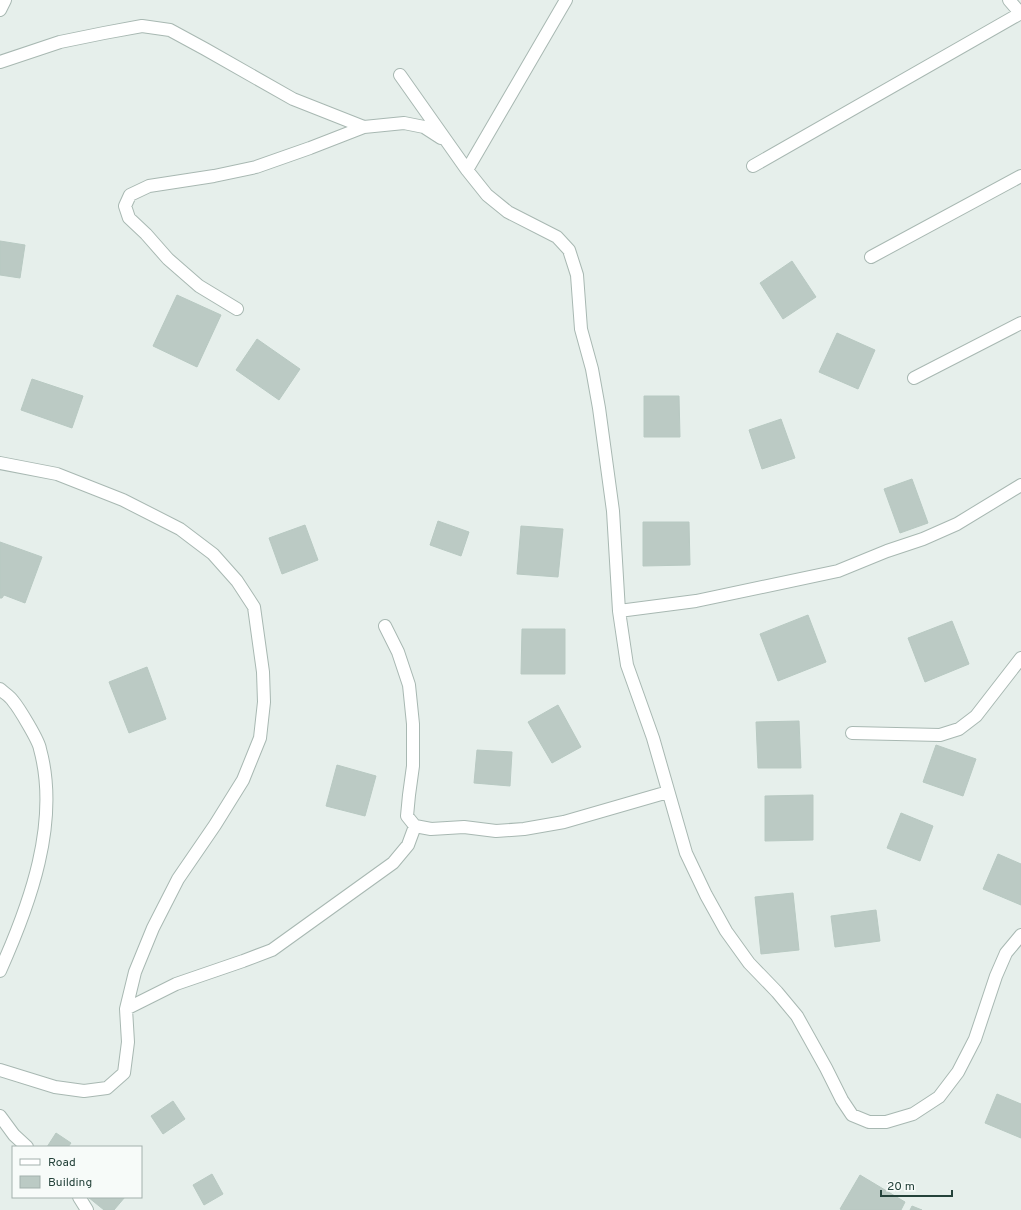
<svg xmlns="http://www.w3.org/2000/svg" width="1021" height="1210" viewBox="0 0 1021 1210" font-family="Overpass,sans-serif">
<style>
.building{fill:#bbcac4;stroke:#b8c9c2}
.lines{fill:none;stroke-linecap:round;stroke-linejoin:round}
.minor-casing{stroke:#a8b8b2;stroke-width:14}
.minor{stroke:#fff;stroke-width:12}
</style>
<rect width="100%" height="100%" fill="#e6efeb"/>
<!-- building -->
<path class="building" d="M0,241l25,4 -5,33 -20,-3z
M792,261l24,36 -33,22 -23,-36z
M177,295l44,20 -24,52 -44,-21z
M837,333l38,17 -17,39 -39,-17z
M257,339l43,30 -21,31 -43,-30z
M32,379l51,17 -11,32 -51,-18z
M644,396h35l1,41h-36z
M781,419l14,39 -33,11 -13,-39z
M912,479l16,44 -28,10 -16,-44z
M438,521l31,11 -8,24 -31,-11z
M643,522h46l1,43 -47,1z
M305,525l13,35 -36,14 -13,-36z
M521,526l42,3 -5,48 -41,-3z
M0,542l42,15 -17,46 -21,-8 -2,3h-2z
M808,615l18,47 -48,19 -18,-47z
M952,621l17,43 -44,18 -17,-44z
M522,629h43v45h-44z
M147,667l19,52 -37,14 -20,-51z
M558,705l23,42 -29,16 -24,-41z
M799,721l2,47h-43l-2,-46z
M936,745l40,14 -13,37 -40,-14z
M477,750l35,2 -2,34 -36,-3z
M337,765l39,11 -11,40 -39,-10z
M813,795v45l-48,1v-45z
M901,813l32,13 -13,35 -33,-13z
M998,854l23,10v41l-38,-16z
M793,893l6,57 -38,4 -6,-57z
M876,910l4,31 -45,6 -4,-31z
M997,1094l24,10v34l-36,-15z
M173,1101l12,18 -22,15 -12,-18z
M56,1133l15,10 -3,4h-21z
M212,1174l11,20 -19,11 -11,-20z
M860,1175l45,27 -4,8h-59l-2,-1z
M88,1197h37l-11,13h-10z
M912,1206l10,4h-12z"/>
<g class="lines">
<defs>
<path id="minor" d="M1009,0l12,14
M0,10l5,-10
M0,62l60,-20 44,-9 38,-7 28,4 35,19 88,50 71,28
M400,75l67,95 20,25 21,17 49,25 12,13 8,25 4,54 11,40 7,39 14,103 6,100 8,54 26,73 33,115 20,42 20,36 23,32 28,29 20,24 29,52 16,32 10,15 17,7h17l27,-8 26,-17 19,-25 17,-33 21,-63 10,-23 15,-18
M753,166l268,-153
M467,170l99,-170
M871,257l150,-81
M237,309l-38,-23 -31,-27 -22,-25 -17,-16 -4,-12 5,-11 19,-9 65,-10 42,-9 54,-19 54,-21 40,-4 20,4 17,11
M914,378l107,-55
M0,463l57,11 66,26 57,29 33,25 24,27 17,26 9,65 1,30 -4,36 -17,42 -28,45 -37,54 -25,49 -18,44 -9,37 2,33 -4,31 -17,15 -23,3 -29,-4 -55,-17
M619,611l77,-10 142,-30 49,-20 36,-12 34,-15 64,-39
M385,626l13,26 11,33 4,39v42l-4,29 -2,21 8,10 16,3 33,-2 32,4 28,-2 40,-7 104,-30
M0,689c4,4 10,7 13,12 6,7 26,40 27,48 20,73 -10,155 -40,222
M852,733l88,2 19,-6 17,-13 45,-58
M126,1009l50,-25 67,-23 29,-11 121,-87 15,-18 7,-19
M0,1116l14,19 13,12
M79,1197l8,13"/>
</defs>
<!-- minor casing -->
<use href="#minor" class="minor-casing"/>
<!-- minor -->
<use href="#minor" class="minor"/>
</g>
<!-- legend -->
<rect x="12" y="1146" width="130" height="52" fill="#f7fbf9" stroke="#a3b1ad"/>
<rect x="20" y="1159" width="20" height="6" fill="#ffffff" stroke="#a3b1ad"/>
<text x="48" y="1166" font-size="12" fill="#24423a">Road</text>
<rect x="20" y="1176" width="20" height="12" fill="#bbcac4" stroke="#a3b1ad"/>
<text x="48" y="1186" font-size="12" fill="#24423a">Building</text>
<!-- scale -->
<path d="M881 1190v6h71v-6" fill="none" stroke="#24423a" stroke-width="2"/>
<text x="887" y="1190" font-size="12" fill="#24423a" stroke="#f7fbf9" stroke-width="3" paint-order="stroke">20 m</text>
</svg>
